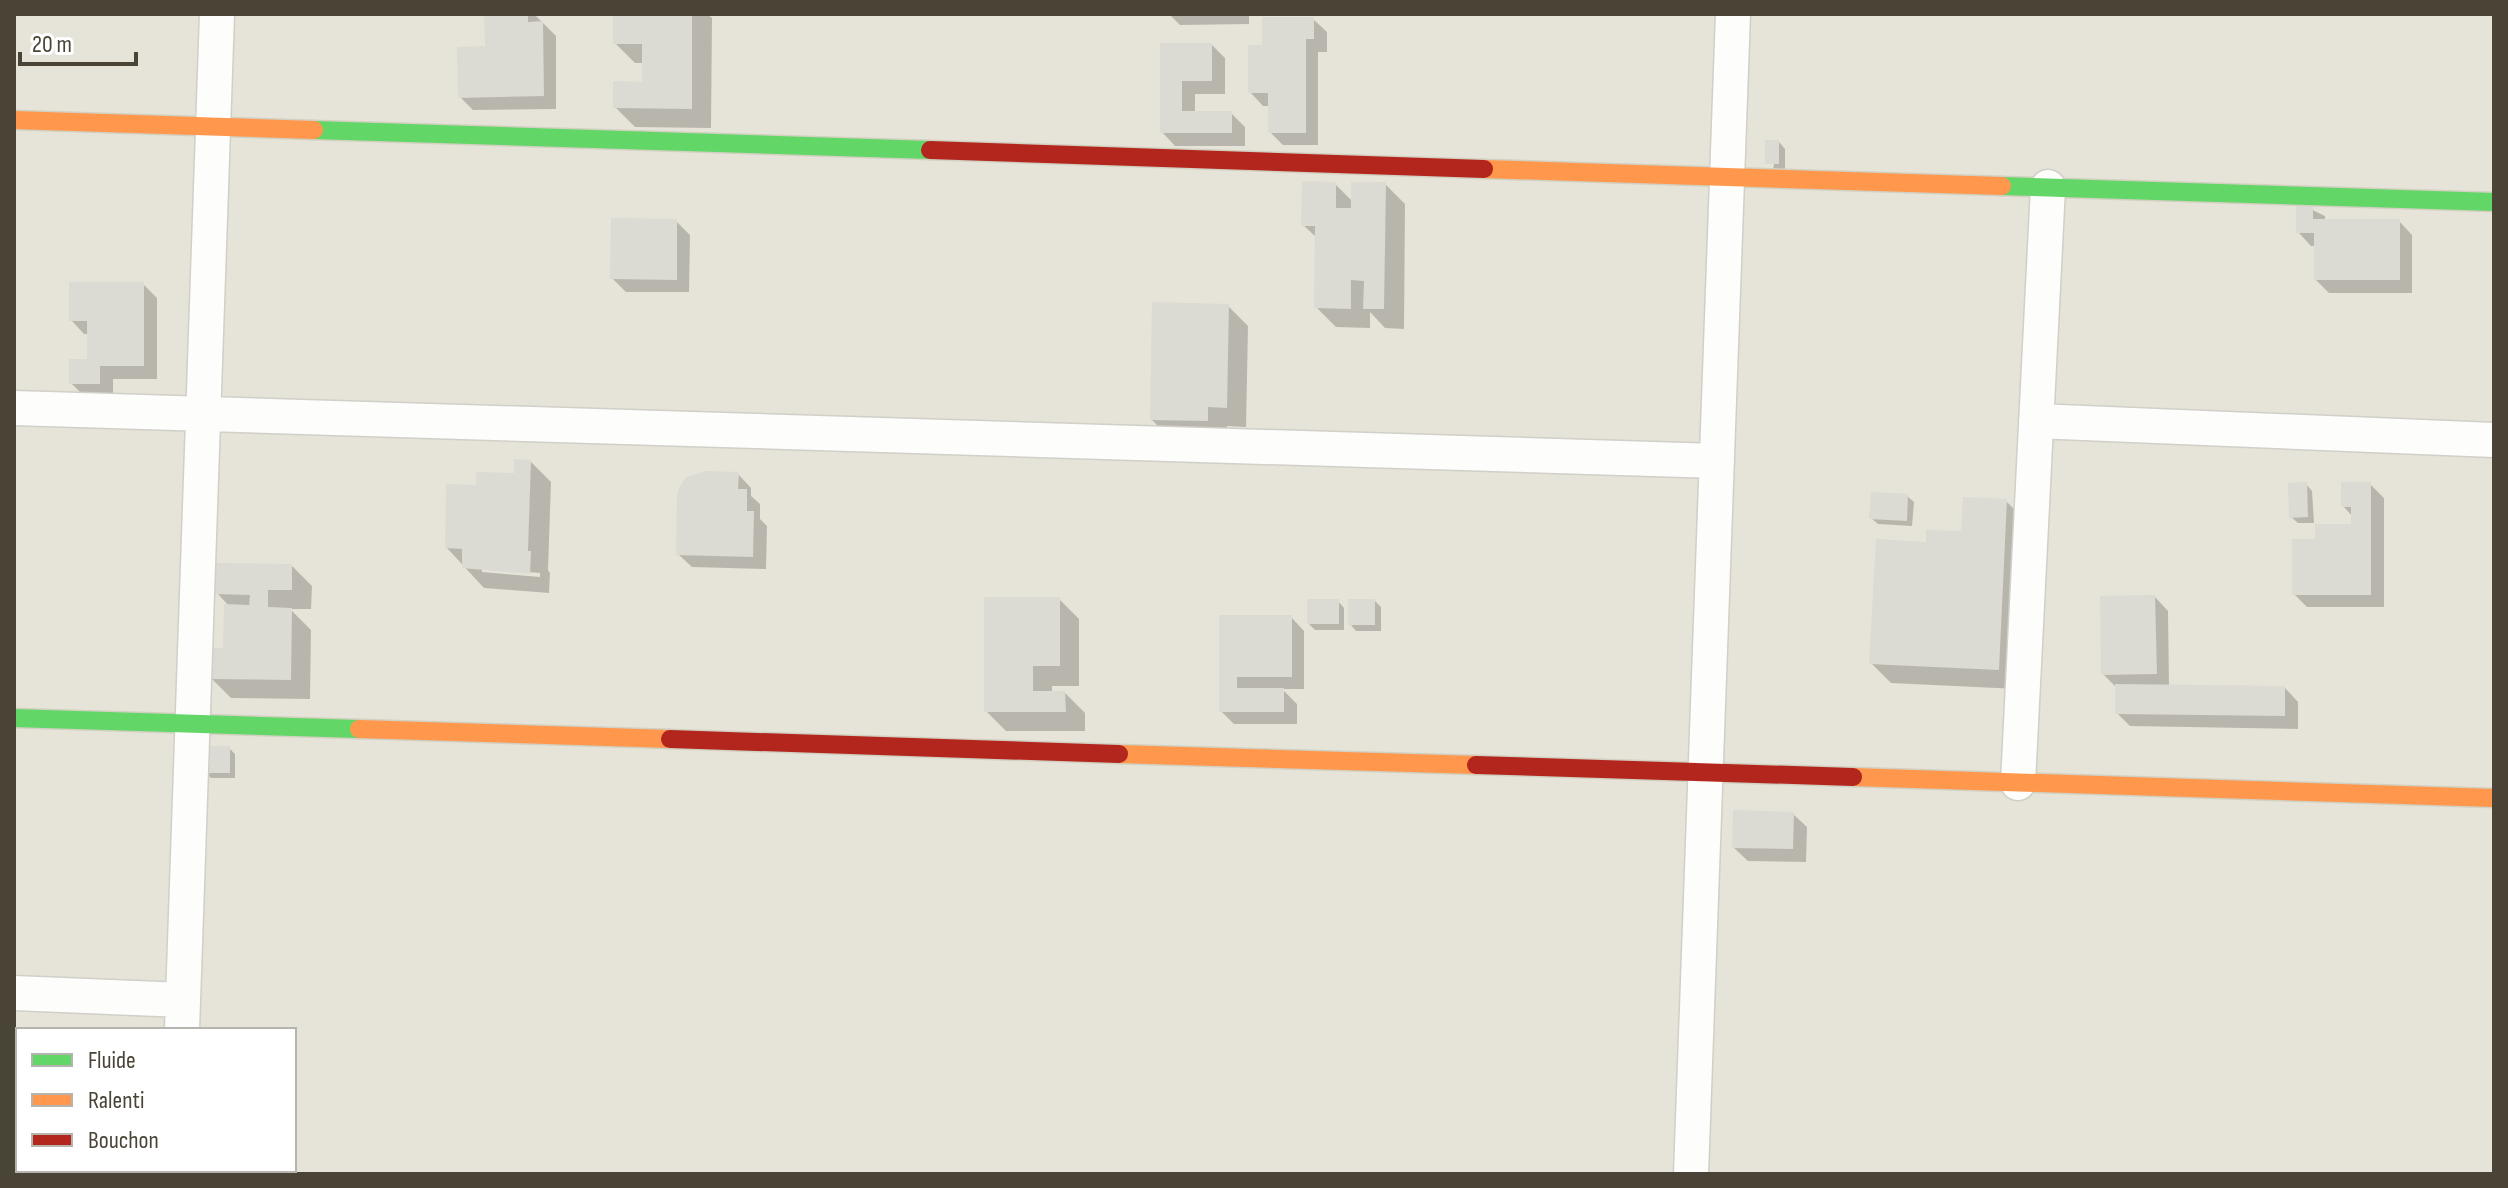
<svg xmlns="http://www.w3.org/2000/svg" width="2508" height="1188" viewBox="0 0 2508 1188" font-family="'Sofia Sans Condensed',sans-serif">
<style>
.residential{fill:#e6e4d8;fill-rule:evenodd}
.shadow{fill:#0003;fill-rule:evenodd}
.building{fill:#dbdad3}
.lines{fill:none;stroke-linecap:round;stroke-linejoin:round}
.street-casing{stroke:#d0cfc8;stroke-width:37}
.fast-casing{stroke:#d2d0c1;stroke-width:21}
.slow-casing{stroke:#d2d0c1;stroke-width:21}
.jam-casing{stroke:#d2d0c1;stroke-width:21}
.street{stroke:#fdfdfc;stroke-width:34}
.fast{stroke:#63d668;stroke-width:18}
.slow{stroke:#ff974d;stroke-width:18}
.jam{stroke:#b3261e;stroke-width:18}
</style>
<rect width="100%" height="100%" fill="#f2f1eb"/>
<!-- residential -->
<path class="residential" d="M14,14h2480v1160h-2480zM18,1030h276v140h-276z"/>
<!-- shadow -->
<path class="shadow" d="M486,14h48l22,22v73l-83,1 -13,-13 27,-49z
M615,14h92l5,4 -1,110 -76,-1 -20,-20 29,-23v-21h-9l-20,-20z
M1169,14h80v10l-69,1z
M1313,19l14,13v20h-9v93h-35l-13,-13v-26h-7l-13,-14 14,-45z
M1162,45h50l13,13v36h-30v19h36l14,14v19h-70l-13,-14z
M1779,142l6,7v20h-12z
M1335,184l18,18 32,-18 20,20 -1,125 -19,-1 -15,-16v16l-34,-1 -20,-20 1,-69 -14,-13z
M2298,203l27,13v5h74l13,14v58h-83l-13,-13v-34h-5l-13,-14z
M676,221l14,14 -1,57h-63l-14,-14z
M143,284l14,14v81h-44v17h-29l-13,-13 18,-22v-27h-5l-13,-14z
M1228,306l20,20 -2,101 -19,-1v14h-55l-20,-20z
M531,462l20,20 -3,88 2,3 -1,20 -65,-5 -37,-40 31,-61 38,-12zM482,568l58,5v4l-58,-5z
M738,474l13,14v8l9,8v15l7,7 -1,43 -74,-2 -14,-13z
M2306,484l6,7 2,32h-16l-7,-6z
M2370,484l14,14v109h-77l-13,-13 23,-53 36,-15v-9l-10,-11z
M1907,496l7,6 -2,24 -34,-2 -7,-6z
M2006,501l20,20 -8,168 -127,-6 -20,-20 57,-119 35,-11z
M292,566l20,20 -1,23h-21l21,21 -1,69 -79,-1 -20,-20 14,-28 5,-43 -13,-14z
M2155,597l13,14 1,76 116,1 13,14v27l-168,-3 -13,-13v-25l-14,-14z
M1059,599l20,20v67h-27v7h13l20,20v18h-79l-20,-20z
M1338,601l6,7v22h-29l-6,-6z
M1375,601l6,6v24h-25l-6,-7z
M1221,617h70l13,14v58h-22l15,15v20h-63l-13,-13z
M229,748l6,6v24h-24l-7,-6z
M1793,814l14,13 -1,35 -58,-1 -14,-13z"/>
<!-- building -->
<path class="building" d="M484,14h44v8l15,-1 1,75 -86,2 -1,-51 28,-1z
M613,14h79v95l-79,-1v-27l29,1v-38h-29z
M1262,17h52v22h-8v94h-38v-40h-20v-48h14z
M1160,43h52v38h-30v30h50v22h-72z
M1765,140h14v24h-14z
M1302,181l34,1v26h15v-26h35l-2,127h-21l1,-28 -13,-1v29l-37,-1 1,-82h-14z
M2296,201h17v18h87v61h-86v-47h-18z
M611,218l66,1v61l-67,-1z
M69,282h75v84h-44v18h-31v-25h18v-38h-18z
M1152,302l77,2 -2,104 -19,-1v14l-58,-1z
M514,459l17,1 -3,91h3l-1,23 -68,-6v-19l-17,-1 1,-64 30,1v-13l38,1z
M706,471l33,1 -1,17h9v22h7l-1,46 -77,-2 1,-60 3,-9 6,-9z
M2307,482l1,35 -19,1 -1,-35z
M2341,482h30v113h-79v-56h23v-15h36v-17h-10z
M1871,492l37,2 -1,27 -38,-2z
M1963,497l44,2 -8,171 -130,-6 7,-125 50,3v-12l35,1z
M216,563l76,1v26h-24v17l24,1 -1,72 -82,-1 1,-31h13l1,-44 25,1 1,-10 -35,-1z
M2155,595l2,79 -56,1 -1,-79z
M984,597h76v69h-27v25h32l1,21h-82z
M1307,599h32v25h-32z
M1348,599h27v26h-27z
M1219,615h73v62h-55v11h47v24h-65z
M2115,684l170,2v30l-170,-2z
M202,746h28v27h-28z
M1733,810l61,2 -1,37 -61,-1z"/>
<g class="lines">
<defs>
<path id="street" d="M14,408l1703,53
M2036,421l458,19
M2018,783l30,-596
M14,993l169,7
M182,1030l35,-1016
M177,1174v-4
M1691,1174l42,-1160"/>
<path id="fast" d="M314,130l616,20
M2002,186l492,16
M14,718l345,11"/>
<path id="slow" d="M14,120l300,10
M1484,169l518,17
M359,729l311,10
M1119,754l357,11
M1853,777l641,21"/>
<path id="jam" d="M930,150l554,19
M670,739l449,15
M1476,765l377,12"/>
</defs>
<!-- street casing -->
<use href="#street" class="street-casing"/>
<!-- fast casing -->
<use href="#fast" class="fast-casing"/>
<!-- slow casing -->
<use href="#slow" class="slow-casing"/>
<!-- jam casing -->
<use href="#jam" class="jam-casing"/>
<!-- street -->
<use href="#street" class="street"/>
<!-- fast -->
<use href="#fast" class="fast"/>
<!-- slow -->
<use href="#slow" class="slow"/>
<!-- jam -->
<use href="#jam" class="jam"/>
</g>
<!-- border -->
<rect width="2508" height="1188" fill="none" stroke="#494436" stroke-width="32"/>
<!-- legend -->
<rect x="16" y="1028" width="280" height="144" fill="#ffffff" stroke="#b6b4af" stroke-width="2"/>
<rect x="32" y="1054" width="40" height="12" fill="#63d668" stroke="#b6b4af" stroke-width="2"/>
<text x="88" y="1068" font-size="24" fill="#494436">Fluide</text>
<rect x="32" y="1094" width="40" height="12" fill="#ff974d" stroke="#b6b4af" stroke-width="2"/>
<text x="88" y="1108" font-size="24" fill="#494436">Ralenti</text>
<rect x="32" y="1134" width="40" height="12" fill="#b3261e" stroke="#b6b4af" stroke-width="2"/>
<text x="88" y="1148" font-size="24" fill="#494436">Bouchon</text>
<!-- scale -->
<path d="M20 52v12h116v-12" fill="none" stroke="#494436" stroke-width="4"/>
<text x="32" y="52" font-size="24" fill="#494436" stroke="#ffffff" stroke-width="6" paint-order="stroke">20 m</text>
</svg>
